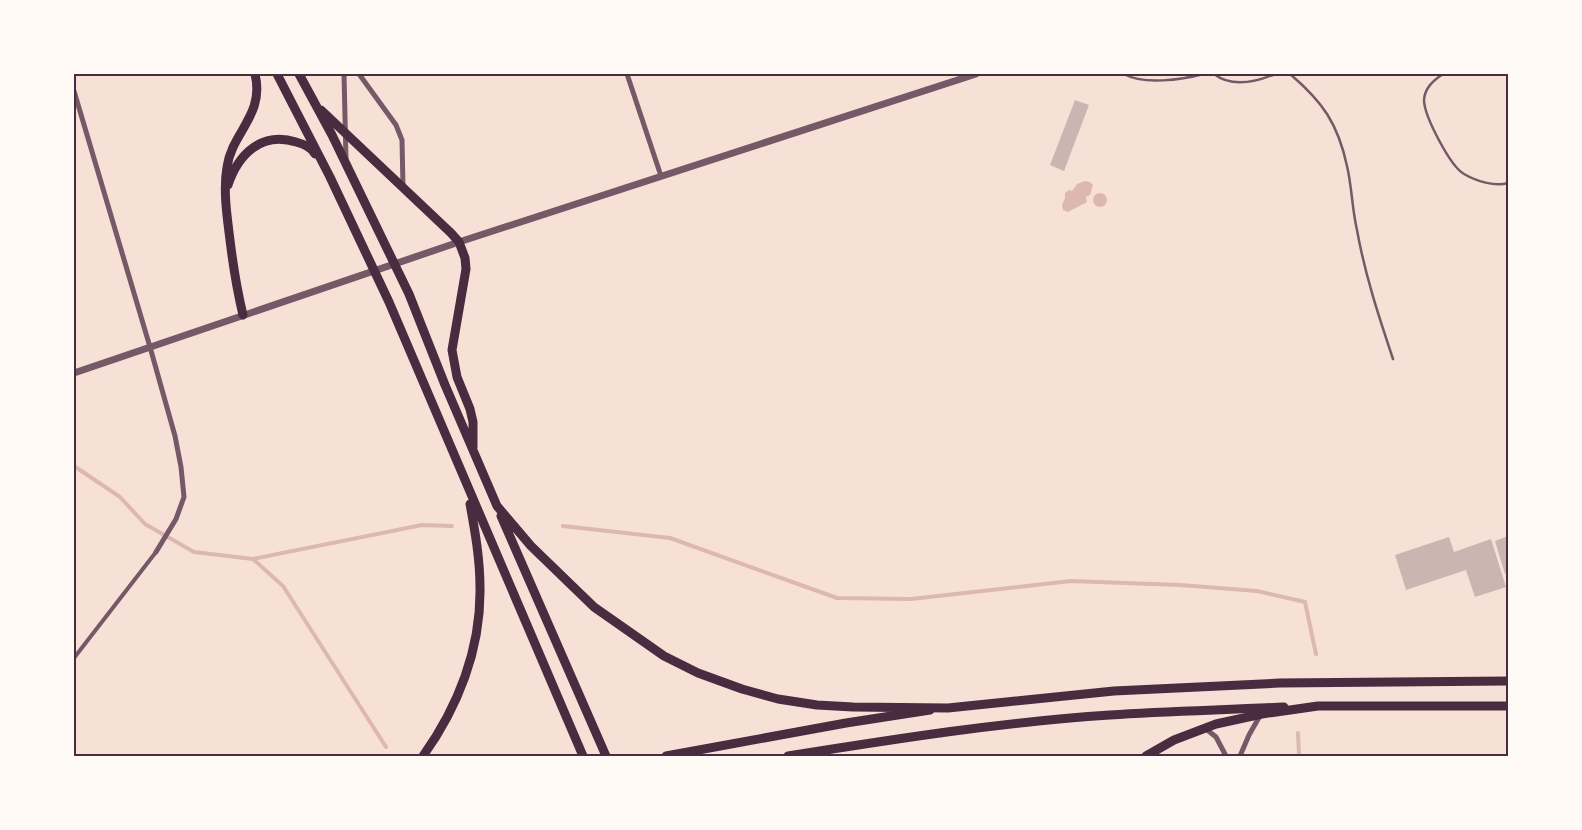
<svg xmlns="http://www.w3.org/2000/svg" width="1582" height="830" viewBox="0 0 1582 830" font-family="'Crimson Pro',serif">
<style>
.water{fill:#dcb8b0}
.lines{fill:none;stroke-linecap:round;stroke-linejoin:round}
.stream{stroke:#dcb8b0;stroke-width:4}
.building{fill:#ccb4b1}
.service{stroke:#755966;stroke-width:2.5}
.pedestrian{stroke:#755966;stroke-width:4}
.minor{stroke:#755966;stroke-width:5}
.tertiary{stroke:#755966;stroke-width:7}
.primary{stroke:#4a2c40;stroke-width:9}
.trunk{stroke:#4a2c40;stroke-width:9}
.neatline{fill:none;stroke:#4a2c40;stroke-width:2}
</style>
<rect width="100%" height="100%" fill="#f7e1d7"/>
<!-- water -->
<path class="water" d="M1085,181l5,1 3,3 -3,10 -4,2 1,5 -19,10 -5,-2 -1,-5 3,-7v-5l4,-3 3,1 5,-7z
M1093 200a7 7 0 1 1 14 0a7 7 0 1 1-14 0Z"/>
<g class="lines">
<!-- stream -->
<path class="stream" d="M74,466l46,31 25,27 49,28 59,7 169,-34 30,1
M563,526l107,12 167,60 74,1 160,-18 109,4 77,6 48,11 11,52
M253,559l30,27 103,161
M1298,733l1,23"/>
</g>
<!-- building -->
<path class="building" d="M1075,100l14,5 -25,66 -14,-6z
M1508,536v37l-3,1 -10,-33z
M1449,537l5,15 37,-13 15,48 -31,10 -9,-27 -60,20 -11,-35z"/>
<g class="lines">
<!-- service -->
<path class="service" d="M1124,74c19,11 58,6 79,0
M1214,74c18,14 42,8 61,0
M1290,74c33,28 48,50 57,92 5,21 5,43 10,64 8,45 22,87 36,129
M1443,74c-9,6 -19,14 -19,27 1,16 26,65 40,73 12,7 31,13 44,9"/>
<!-- pedestrian -->
<path class="pedestrian" d="M74,658l82,-106"/>
<!-- minor -->
<path class="minor" d="M344,74l2,86
M359,74l37,51 6,15 1,46
M627,74l34,102
M74,91l76,256 25,89 6,31 3,30 -8,22 -20,33
M1206,729l10,8 10,19
M1240,756l9,-21 12,-21"/>
<!-- tertiary -->
<path class="tertiary" d="M74,373l385,-131 517,-168"/>
<!-- primary -->
<path class="primary" d="M666,756l180,-33 84,-13
M788,756c107,-17 214,-34 322,-41 58,-4 116,-5 174,-8"/>
<!-- trunk -->
<path class="trunk" d="M277,74l53,103 59,125 194,454
M299,74l33,61 77,159 36,91 52,121 34,40 63,61 70,49 34,17 44,16 36,10 39,6 36,2 95,1 166,-17 166,-8 228,-2
M321,110l130,123 8,9 6,16 1,11 -14,81 5,27 13,32 3,13v25
M228,185c10,-30 33,-54 68,-43 8,2 15,5 19,12
M243,315c-6,-25 -10,-50 -13,-75 -3,-24 -7,-49 -3,-73 5,-35 38,-52 28,-93
M501,516l105,240
M423,756c35,-49 58,-107 57,-168 0,-29 -5,-57 -10,-84
M1146,756l28,-16 42,-16 46,-10 56,-8h190"/>
</g>
<!-- border -->
<rect width="1582" height="830" fill="none" stroke="#fffaf5" stroke-width="150"/>
<rect x="75" y="75" width="1432" height="680" class="neatline"/>
</svg>
